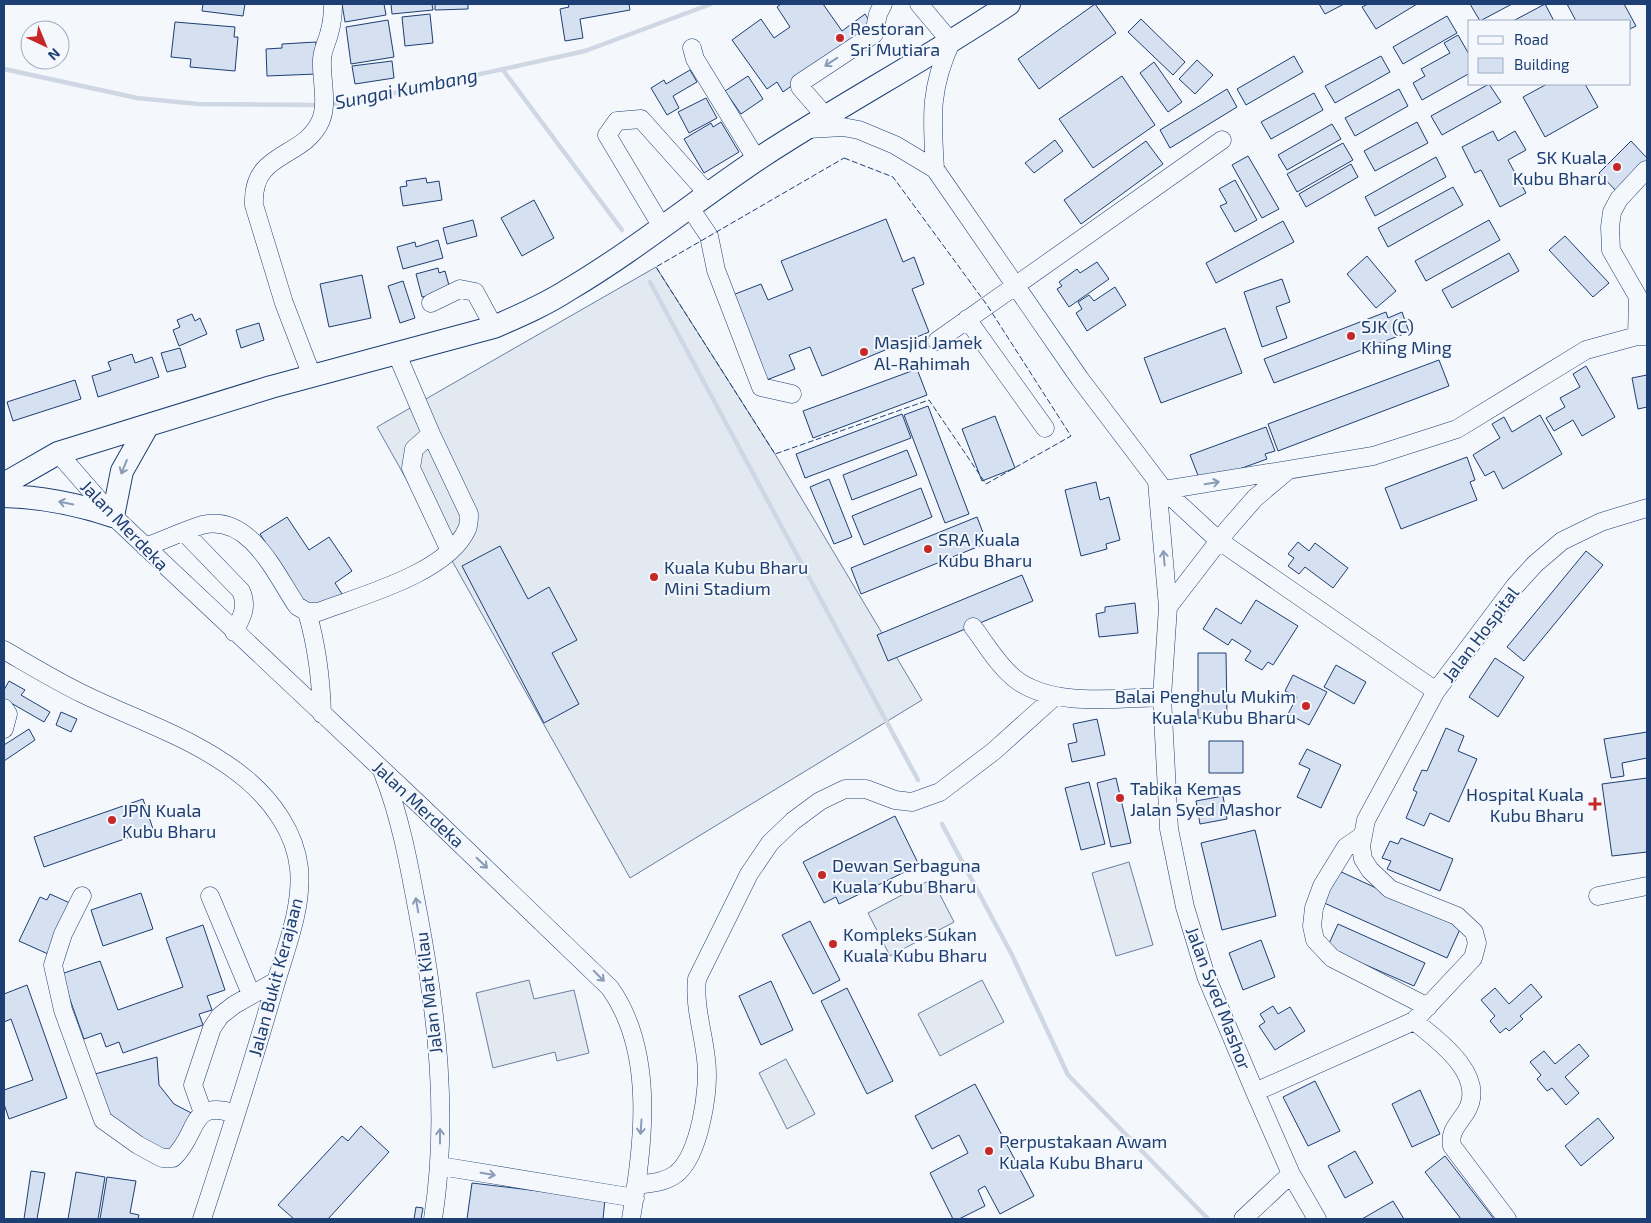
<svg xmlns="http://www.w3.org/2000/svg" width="1651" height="1223" viewBox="0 0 1651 1223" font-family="'Exo 2',sans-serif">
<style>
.grass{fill:#e3e9f0;stroke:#687fa3}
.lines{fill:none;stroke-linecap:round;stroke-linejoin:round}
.stream{stroke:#cfd7e4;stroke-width:4.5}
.building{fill:#d5e0f0;stroke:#1d3f73}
.minor-casing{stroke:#1d3f73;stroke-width:19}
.major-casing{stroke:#1d3f73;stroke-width:24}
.minor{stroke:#f4f7fb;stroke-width:18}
.major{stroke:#f4f7fb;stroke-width:22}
.fence{stroke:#1d3f73;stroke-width:1;stroke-dasharray:6 2.5;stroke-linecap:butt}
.oneway{stroke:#889bb7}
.poi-dot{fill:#c62828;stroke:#f4f7fb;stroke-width:2}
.labels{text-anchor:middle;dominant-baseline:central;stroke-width:4;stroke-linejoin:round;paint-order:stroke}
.poi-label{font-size:18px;fill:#1d3f73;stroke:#f4f7fb;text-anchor:start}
.street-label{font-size:18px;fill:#1d3f73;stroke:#f4f7fb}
.water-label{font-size:19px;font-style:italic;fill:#1d3f73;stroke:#f4f7fb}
</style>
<rect width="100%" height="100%" fill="#f4f7fb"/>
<!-- grass -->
<path class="grass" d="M656,267l119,187 147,246 -292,178 -253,-451z
M1129,862l24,83 -37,11 -24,-83z
M932,879l22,43 -64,34 -22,-43z
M529,980l5,19 40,-9 15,63 -32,8 -2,-9 -62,16 -17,-75z
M982,980l22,42 -64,34 -22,-42z
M786,1059l29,55 -28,15 -28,-56z"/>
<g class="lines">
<!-- stream -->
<path class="stream" d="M4,69l133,29 61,6 121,1
M503,70l119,160
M327,104l22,-1 236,-52 126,-47
M650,282l268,498
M942,824l70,131 56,120 140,144"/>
</g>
<!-- building -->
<path class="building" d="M203,4h42l-2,12 -41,-5z
M342,4h42l2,11 -41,7z
M391,4h41l1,6 -41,4z
M435,4h33v5l-33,1z
M568,4h61l1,6 -50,9 3,19 -18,3 -5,-32 9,-2z
M781,4h42l19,27 23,-17 9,14 -91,64 -6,-10 -10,7 -35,-49 29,-21 13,19 16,-11 -13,-20z
M1095,4l21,29 -77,56 -21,-30z
M1319,4h25l-19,10z
M1368,4h49l-41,25 -14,-22z
M1470,4h42l-32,17z
M1545,4l9,17h-41z
M1567,4h57l12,22 -6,3v-8h-54z
M430,14l3,29 -28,3 -3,-29z
M1447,16l10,17 -54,31 -10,-17z
M1141,19l44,43 -12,13 -45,-43z
M388,20l6,37 -43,7 -5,-37z
M175,22l60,5 -1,10h4l-3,34 -45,-4 1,-8 -20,-2z
M1458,35l12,21v17l-48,27 -9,-17 12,-7 -4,-7 29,-16 -6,-10z
M316,42l1,32 -50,2 -1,-27 16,-1v-4z
M1294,56l9,16 -57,33 -9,-16z
M1381,56l9,16 -55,31 -10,-17z
M1197,60l16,15 -18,19 -16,-15z
M392,61l2,17 -39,6 -3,-18z
M1154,62l28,40 -14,10 -28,-39z
M690,70l7,12 -24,14 6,12 -12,7 -16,-27 13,-8 2,4z
M748,76l15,23 -22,15 -16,-23z
M1122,76l33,49 -62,43 -34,-49z
M1489,84l12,18 -59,33 -11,-19z
M1547,84h38l13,23 -53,30 -22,-40z
M1227,89l10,18 -67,41 -10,-18z
M1399,89l9,17 -53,30 -10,-18z
M1314,93l9,17 -52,29 -10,-17z
M706,98l11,20 -28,15 -11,-21z
M721,122l18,30 -35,21 -20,-34 27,-16 2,4z
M1417,122l11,21 -53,28 -11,-20z
M1332,124l9,15 -54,31 -9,-15z
M1493,131l5,10 17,-10 11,19 -18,10 18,33 -26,14 -19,-37 -6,3 -13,-26z
M1055,140l8,11 -29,22 -9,-10z
M1146,141l17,23 -82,60 -17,-24z
M1631,141l16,17v8l-28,28 -20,-21z
M1343,143l10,17 -56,32 -10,-18z
M1248,156l31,53 -17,9 -30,-53z
M1436,157l10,20 -71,39 -10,-19z
M1351,164l7,13 -52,30 -7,-13z
M426,178l1,5 12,-2 3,19 -39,6 -3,-19 7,-1 -1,-5z
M1235,180l22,40 -22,12 -15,-26 7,-3 -8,-14z
M1453,187l10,18 -75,42 -10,-19z
M534,200l20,38 -32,18 -21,-38z
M886,219l17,43 11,-5 10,27 -12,5 17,43 -107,44 -12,-29 -21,8 6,14 -31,12 -34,-85 31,-12 7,16 25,-10 -12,-29z
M473,220l4,16 -30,8 -4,-16z
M1489,220l11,20 -74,41 -11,-20z
M1283,221l11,21 -78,41 -10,-20z
M1565,236l44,47 -16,14 -44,-47z
M438,240l5,18 -40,11 -6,-22 18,-5 1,5z
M1509,253l10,18 -67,37 -10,-18z
M1367,256l29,35 -20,17 -29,-34z
M1097,262l12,17 -40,28 -12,-18 5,-3 -3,-4 18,-13 3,4z
M438,268l1,5 6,-2 5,18 -22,13 -1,-6 -5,1 -6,-23z
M362,275l9,43 -42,9 -9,-43z
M1282,279l8,23 -14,5 11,31 -25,9 -18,-55z
M403,281l12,37 -15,5 -12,-37z
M1115,287l11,18 -39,26 -11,-18 6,-4 -4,-7 11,-7 5,6z
M1386,312l2,6 14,-6 7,20 -135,51 -10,-24z
M192,314l3,7 5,-3 7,16 -28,12 -6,-16 7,-3 -3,-7z
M259,323l5,17 -23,8 -5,-18z
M1225,328l17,45 -81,30 -17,-45z
M180,348l6,19 -19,5 -6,-19z
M132,354l3,9 17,-6 7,20 -61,20 -6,-21 19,-6 -3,-8z
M1439,360l10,26 -171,65 -10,-27z
M1586,366l29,51 -33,19 -9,-16 -19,11 -8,-13 19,-11 -5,-9 20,-11 -7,-13z
M917,369l10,26 -114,43 -10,-27z
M1647,375v32l-9,2 -6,-31z
M75,380l6,19 -68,22 -6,-19z
M928,406l41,108 -24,9 -41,-108z
M902,414l9,24 -106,40 -9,-24z
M1540,415l22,39 -59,35 -9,-18 -9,5 -12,-21 27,-17 -8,-14 12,-7 8,15z
M995,416l20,52 -33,13 -20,-52z
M1266,427l9,24 -10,3 2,5 -66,24 -11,-28z
M907,450l10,25 -65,25 -9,-25z
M1467,457l8,23 -5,2 7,18 -76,29 -16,-41z
M829,479l23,58 -18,7 -24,-57z
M1096,482l4,18 9,-3 11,43 -14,4 1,5 -26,7 -16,-66z
M921,488l11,29 -68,28 -12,-29z
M287,517l22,33 20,-13 23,34 -17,12 7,11 -24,16 -18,-4 -18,-38 -22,-34z
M977,517l10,26 -126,51 -10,-26z
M1298,542l11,9 6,-8 33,25 -15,20 -28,-21 -6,7 -11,-8 6,-8 -6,-4z
M500,546l28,53 21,-12 28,53 -25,13 27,51 -35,19 -82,-157z
M1586,551l17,14 -79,96 -17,-14z
M1022,575l11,26 -145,60 -11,-26z
M1256,600l42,26 -25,39 -5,-3 -6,8 -17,-10 6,-9 -19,-12 -4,6 -25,-16 13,-21 25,16z
M1135,603l3,30 -39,4 -3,-23 9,-2v-5z
M1198,653h28l1,65h-29z
M1495,658l29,19 -26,40 -29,-20z
M1336,665l30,17 -12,22 -30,-17z
M1293,675l34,17 -18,33 -21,-11 9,-17 -12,-6z
M9,681l16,9 -4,5 29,17 -6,10 -40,-23v-9z
M61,712l16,7 -6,13 -15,-7z
M1097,719l8,36 -33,7 -4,-18 9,-2 -4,-18z
M1446,728l18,8 -6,15 19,8 -28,63 -19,-9 -6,13 -18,-8 11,-26 -4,-2 9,-20 5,1z
M29,729l6,11 -31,21v-16z
M1647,732v26l-25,5 2,13 -13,2 -7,-39z
M1209,741h34v32h-34z
M1307,749l34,16 -20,43 -24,-11 13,-28 -11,-5z
M1116,778l15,65 -20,4 -14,-64z
M1647,778v74l-35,4 -10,-72z
M1089,782l16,62 -24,6 -16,-62z
M1223,796l4,23 -27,5 -4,-23z
M143,799l10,30 -109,38 -10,-30z
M895,816l24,49 -80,39 -3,-7 -12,6 -21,-41z
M1255,830l21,86 -54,14 -21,-87z
M1401,838l52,21 -13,32 -53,-22 4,-8 -9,-3 8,-17 8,3z
M1337,870l124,57 -14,31 -125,-56z
M141,893l12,36 -50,17 -12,-36z
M50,894l22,10 -24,50 -29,-13 21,-44 7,3z
M810,921l30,59 -27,14 -31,-59z
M1338,924l87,39 -11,23 -87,-38z
M203,925l22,65 -18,6 5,14 -13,4 4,11 -80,28 -4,-11 -13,5 -5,-14 -17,6 -23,-65 39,-13 18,49 65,-23 -17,-49z
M1261,940l14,37 -32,13 -14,-37z
M771,981l22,49 -32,15 -22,-49z
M1531,984l11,13 -22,19 3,3 -14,12 -3,-3 -6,5 -10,-12 5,-5 -14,-16 14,-12 14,16z
M27,985l40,113 -58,21 -5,-15v-14l29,-10 -22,-61 -7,3v-28z
M847,988l46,93 -26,13 -46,-93z
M1273,1006l5,8 12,-7 15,24 -30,19 -16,-24 6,-4 -5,-8z
M1579,1044l10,12 -24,21 14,16 -13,12 -14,-17 -5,3 -10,-12 4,-4 -11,-13 14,-11 11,13z
M157,1057l2,28 15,19 25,13 -36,45 -47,-33 -32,-52z
M1315,1081l25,50 -32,15 -25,-49z
M975,1084l59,112 -34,18 -15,-28 -7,4 7,16 -26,13h-6l-23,-46 38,-20 -9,-18 -27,14 -17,-33z
M1420,1090l20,44 -28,13 -20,-43z
M1598,1118l16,20 -33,28 -16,-20z
M361,1126l28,26 -61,67h-34l-16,-14 64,-69 6,5z
M1355,1151l18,32 -28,15 -17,-32z
M1445,1156l49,63h-33l-36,-47z
M31,1171l14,2 -8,46h-13z
M76,1172l29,5 -7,42h-30z
M107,1177l29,4 -6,32 9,2 -1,4h-38z
M472,1183l133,16 -2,20h-136z
M1393,1201l11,18h-42z
M416,1207l7,1 -2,11h-7z"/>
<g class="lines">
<defs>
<path id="minor" d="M919,4l32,38c-22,48 -19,76 -16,127
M692,48l3,11 62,101
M826,117l-26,-30v-4l74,-49 4,-20 5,-10
M808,129l35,-2 16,3 36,15 40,24 145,210 84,111 54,50 218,151
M690,208l19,28 7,34 45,117 31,7
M662,227l-55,-92 10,-14 24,-2 68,76
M431,303l29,-14 15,3 19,35
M967,319l78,109
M1637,336l1,-39 -27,-47 -1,-23 2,-15 7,-13 27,-29
M937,341l285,-201
M312,376l-28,-73 -30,-98c-3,-55 50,-45 67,-85 7,-18 0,-41 1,-60 0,-9 5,-18 7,-26 3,-10 4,-20 4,-30
M431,434l-17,15 -3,19 39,83
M58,453l55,63 310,292 187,180c46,65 33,157 21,231
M1287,471l-32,27 -27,31 -60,78 -6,90 7,132 16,78 21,69 49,116 36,82 26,45
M1157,482l11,125
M1164,490l209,-34 84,-27 129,-79 51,-14h10
M184,532l57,59c7,16 1,26 -7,41
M145,547c19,-7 38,-16 57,-22 48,-12 74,50 95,81l10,6h11c42,-16 130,-39 149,-83 2,-4 2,-10 2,-15l-38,-80 -35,-82
M307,612c10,34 14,66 15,102
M973,627c13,17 24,37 41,51 37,30 103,20 148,19
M4,650c26,15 52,31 79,44 55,27 115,45 163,85 26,22 49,53 53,89 4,40 -14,82 -25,121 -22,77 -47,154 -72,230
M4,708l4,6 -4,15
M383,773c18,46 26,92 35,140 19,100 31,205 15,306
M1362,836l-16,11 -24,39 -8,22 -2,18 3,14 17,18 96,49
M82,896l-19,38 -10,31 10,45 40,110 35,25 24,13h11c27,-25 15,-60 63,-44
M210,896l41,98
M1598,896l49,-10
M1414,1021c24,19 74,55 52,91 -8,12 -17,20 -14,34l55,73
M1255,1092l159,-71 59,-63 4,-15 -3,-11 -17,-16 -67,-27 -20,-19 -7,-11 -2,-13 5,-26 70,-129 79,-105 20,-22 27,-23 39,-19 46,-14
M203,1113l-10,-28 19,-57 8,-12 14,-11 42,-24
M440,1166l195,32
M636,1185c14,-2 28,-2 40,-11 24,-19 34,-86 30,-115 -3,-28 -12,-53 -9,-80l52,-105 21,-31 23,-22 27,-20 25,-12h21l29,11 17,2 28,-10 54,-41 60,-54
M1243,1219l48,-45"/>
<path id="major" d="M4,484l54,-31 213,-66 223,-60c25,-11 51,-22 74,-37 66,-39 126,-88 190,-131 82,-54 169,-100 251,-155
M4,496c38,1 73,8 109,20l9,-45 26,-46"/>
</defs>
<!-- minor casing -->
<use href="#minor" class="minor-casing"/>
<!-- major casing -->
<use href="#major" class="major-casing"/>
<!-- minor -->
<use href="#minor" class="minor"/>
<!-- major -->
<use href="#major" class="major"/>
<!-- fence -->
<path class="fence" d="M844,158l49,19 94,128 84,131 -85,48 -57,-84 -154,54 -119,-187z"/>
</g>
<!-- one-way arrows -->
<defs><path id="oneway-shaft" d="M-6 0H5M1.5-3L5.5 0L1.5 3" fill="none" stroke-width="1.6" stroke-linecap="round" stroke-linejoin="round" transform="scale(1.25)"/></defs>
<g class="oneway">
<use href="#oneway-shaft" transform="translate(831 62) rotate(147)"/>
<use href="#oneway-shaft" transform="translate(124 467) rotate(112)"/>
<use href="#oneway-shaft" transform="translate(1212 483) rotate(-9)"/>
<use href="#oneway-shaft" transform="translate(66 503) rotate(-169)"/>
<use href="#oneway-shaft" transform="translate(1164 558) rotate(-95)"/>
<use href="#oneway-shaft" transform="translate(482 863) rotate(44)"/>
<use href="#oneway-shaft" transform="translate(417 905) rotate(-100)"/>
<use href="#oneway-shaft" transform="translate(599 976) rotate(45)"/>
<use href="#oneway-shaft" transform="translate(641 1127) rotate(94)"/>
<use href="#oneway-shaft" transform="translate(440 1136) rotate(-90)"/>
<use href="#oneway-shaft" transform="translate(488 1174) rotate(9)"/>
</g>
<!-- markers -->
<g class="poi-dot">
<circle cx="840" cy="38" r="5"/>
<circle cx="1617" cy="167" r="5"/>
<circle cx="1351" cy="336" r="5"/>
<circle cx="864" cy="352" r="5"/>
<circle cx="928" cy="549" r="5"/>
<circle cx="654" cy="577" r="5"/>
<circle cx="1306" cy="706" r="5"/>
<circle cx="1120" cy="798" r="5"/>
<path d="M1592.5 796.5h5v5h5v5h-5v5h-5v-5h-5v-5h5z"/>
<circle cx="112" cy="820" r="5"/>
<circle cx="822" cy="875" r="5"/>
<circle cx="833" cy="944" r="5"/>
<circle cx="989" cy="1151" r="5"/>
</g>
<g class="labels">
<!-- poi labels -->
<g class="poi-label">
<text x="850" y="28">Restoran<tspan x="850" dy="21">Sri Mutiara</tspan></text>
<text x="1607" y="157" text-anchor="end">SK Kuala<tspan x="1607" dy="21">Kubu Bharu</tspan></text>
<text x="1361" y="326">SJK (C)<tspan x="1361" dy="21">Khing Ming</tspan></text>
<text x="874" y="342">Masjid Jamek<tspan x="874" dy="21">Al-Rahimah</tspan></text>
<text x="938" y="539">SRA Kuala<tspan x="938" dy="21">Kubu Bharu</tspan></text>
<text x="664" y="567">Kuala Kubu Bharu<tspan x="664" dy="21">Mini Stadium</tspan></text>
<text x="1296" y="696" text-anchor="end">Balai Penghulu Mukim<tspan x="1296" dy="21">Kuala Kubu Bharu</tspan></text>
<text x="1130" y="788">Tabika Kemas<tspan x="1130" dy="21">Jalan Syed Mashor</tspan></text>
<text x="1584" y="794" text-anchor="end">Hospital Kuala<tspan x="1584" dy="21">Kubu Bharu</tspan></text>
<text x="122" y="810">JPN Kuala<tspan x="122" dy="21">Kubu Bharu</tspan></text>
<text x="832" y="865">Dewan Serbaguna<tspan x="832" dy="21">Kuala Kubu Bharu</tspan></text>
<text x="843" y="934">Kompleks Sukan<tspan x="843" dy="21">Kuala Kubu Bharu</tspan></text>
<text x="999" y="1141">Perpustakaan Awam<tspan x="999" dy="21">Kuala Kubu Bharu</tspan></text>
</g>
<!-- street labels -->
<g class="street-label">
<text transform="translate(125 525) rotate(46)">Jalan Merdeka</text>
<text transform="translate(1480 634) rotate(-53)">Jalan Hospital</text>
<text transform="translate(419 804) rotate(43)">Jalan Merdeka</text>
<text transform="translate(275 977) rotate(-75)">Jalan Bukit Kerajaan</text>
<text transform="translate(428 993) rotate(-97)">Jalan Mat Kilau</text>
<text transform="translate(1219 998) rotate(69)">Jalan Syed Mashor</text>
</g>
<!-- water labels -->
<g class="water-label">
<text transform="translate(406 88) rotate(-11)">Sungai Kumbang</text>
</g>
</g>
<!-- border -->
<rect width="1651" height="1223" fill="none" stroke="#1d3f73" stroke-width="10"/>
<!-- legend -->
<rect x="1468" y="20" width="162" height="65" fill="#f4f7fb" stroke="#9eadc5"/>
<rect x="1478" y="36" width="25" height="8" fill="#f4f7fb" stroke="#9eadc5"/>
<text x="1514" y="45" font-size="15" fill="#1d3f73">Road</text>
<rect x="1478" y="58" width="25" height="15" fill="#d5e0f0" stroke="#9eadc5"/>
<text x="1514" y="70" font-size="15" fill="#1d3f73">Building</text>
<!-- north arrow -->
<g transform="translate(45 45) rotate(136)"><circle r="24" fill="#f4f7fb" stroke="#9eadc5"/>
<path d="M0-4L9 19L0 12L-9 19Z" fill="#c62828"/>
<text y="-8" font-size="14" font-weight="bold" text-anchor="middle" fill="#1d3f73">N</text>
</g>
</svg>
